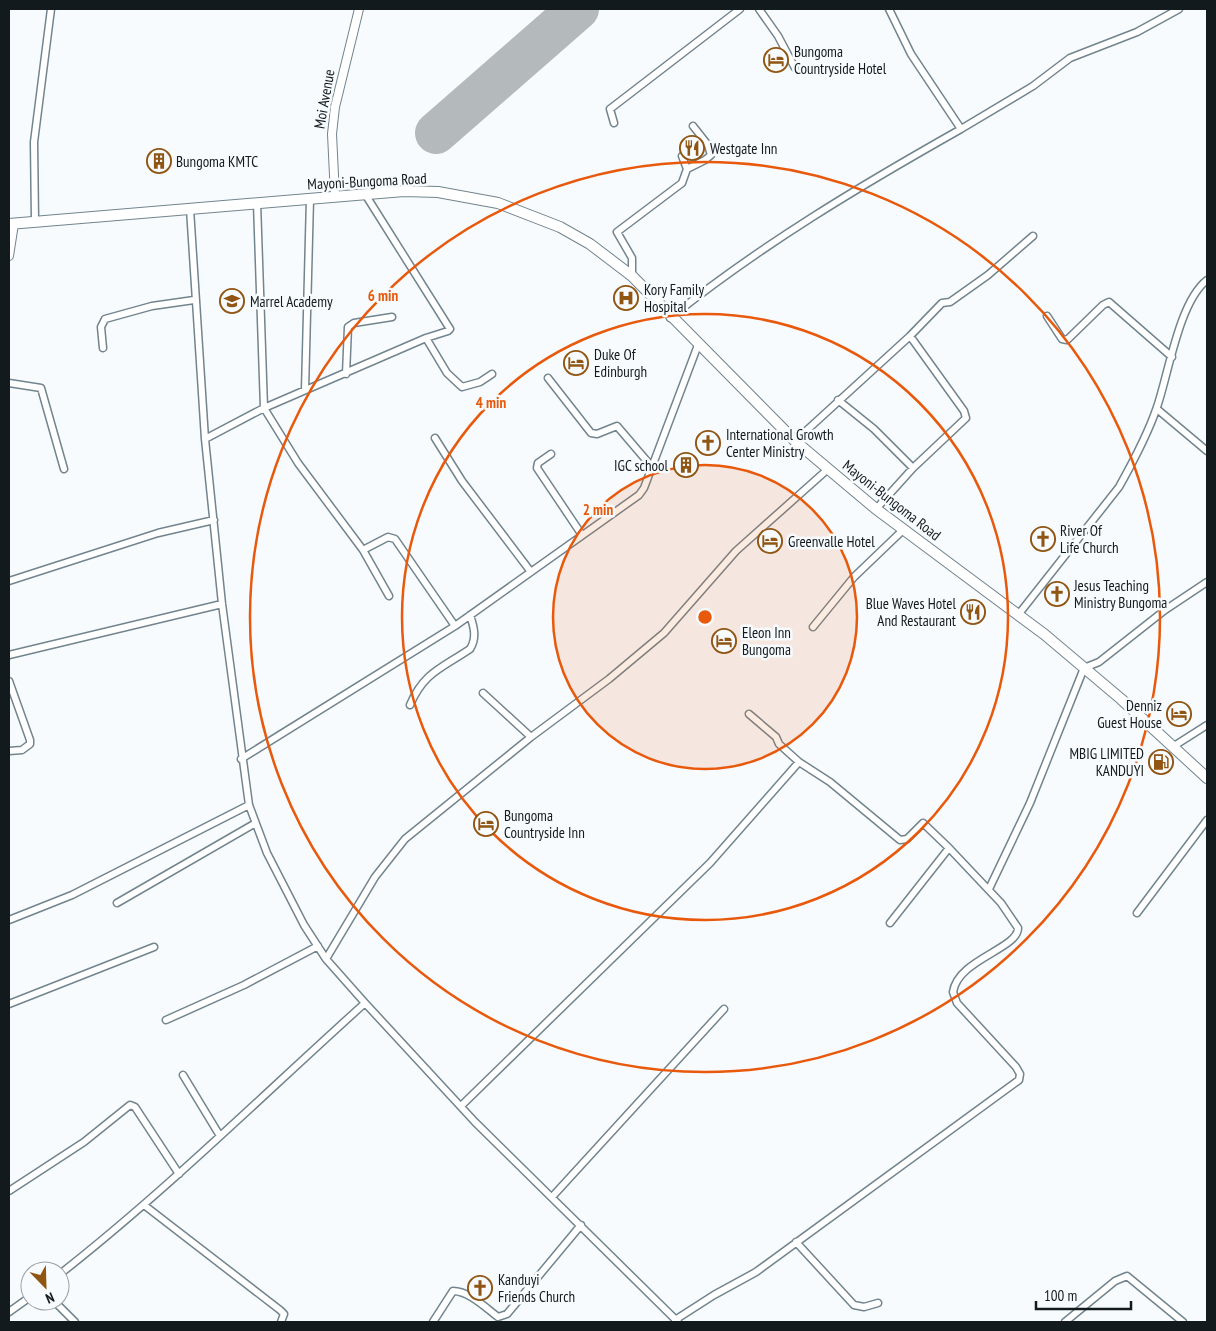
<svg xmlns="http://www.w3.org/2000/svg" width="1216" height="1331" viewBox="0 0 1216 1331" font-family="'PT Sans Narrow',sans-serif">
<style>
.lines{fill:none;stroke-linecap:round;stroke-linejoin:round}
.runway{stroke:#b4b9bc;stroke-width:42}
.minor-casing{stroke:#72848e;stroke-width:9}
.tertiary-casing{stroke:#72848e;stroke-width:10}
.primary-casing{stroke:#72848e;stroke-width:12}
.minor{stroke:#fff;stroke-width:6}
.tertiary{stroke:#fff;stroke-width:8}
.primary{stroke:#fff;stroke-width:10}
.ring{fill:none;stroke:#e8590c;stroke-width:2.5}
.labels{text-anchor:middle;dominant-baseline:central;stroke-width:5;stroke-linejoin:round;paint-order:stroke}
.poi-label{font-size:15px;fill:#131a1e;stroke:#f7fbfe;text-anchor:start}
.street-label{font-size:15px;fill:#131a1e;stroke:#f7fbfe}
.centre{fill:#e8590c;stroke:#f7fbfe;stroke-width:2.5}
.ring-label{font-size:15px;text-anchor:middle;font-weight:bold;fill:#e8590c;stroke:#f7fbfe;stroke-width:5;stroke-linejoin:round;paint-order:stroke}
</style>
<rect width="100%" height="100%" fill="#f7fbfe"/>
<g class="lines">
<!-- runway -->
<path class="runway" d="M436,133l142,-124"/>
<defs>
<path id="minor" d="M759,9l19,27 17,32
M614,123l-4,-14 130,-100
M961,129l72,-43 37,-28 67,-26 42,-23
M687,169l18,-9 6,-5 -3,-10 -15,-19
M257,203l7,205 34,55 65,87 26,46
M190,209l15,230 17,165 27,201 18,48 37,72 22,34 39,44 110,119 203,200
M35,221l-1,-79 17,-133
M632,276v-18l-15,-26 65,-49 5,-14 -5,-13
M1047,316l15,23 5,1 36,-35 6,-3 63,55
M670,318c91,-73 190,-132 291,-189l-50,-75 -22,-45
M426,338l21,35 15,14 18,-5 12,-8
M103,348l-2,-21 4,-8 47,-13 42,-6
M346,374l2,-47 6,-4 38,-6
M548,378l43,55 6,1 20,-8 35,41
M9,383l32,5 23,81
M305,390l5,-191
M838,400l36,29 39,39
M1157,409l50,42
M435,438l27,43 69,91
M205,439l59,-31 162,-70 22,-7 2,-2 -85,-135
M795,441l115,-105
M551,454l-13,9 -1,5 45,67
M876,509l37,-41 53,-50 -2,-7 -54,-75 32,-33 8,-1 38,-27 45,-39
M363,550l25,-13 7,2 60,87
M9,581l149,-48 56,-13
M1018,615l101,-128c14,-25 29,-53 38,-80 12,-35 22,-105 50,-127
M813,627l41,-50 49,-47
M9,655l213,-51
M9,681l21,59v4l-8,6 -13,1
M483,693l48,44
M410,705c14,-33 32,-37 60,-56 7,-11 4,-22 0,-34
M749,714l27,23 3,7 20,18 31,20 70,58 7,-1 16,-16 26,25 -59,75
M1174,746l33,-21
M241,759l214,-133 184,-131 5,-7 54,-143
M989,889l41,-86 54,-135 15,-6 66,-52 42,-28
M117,903l137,-79
M1137,913l70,-93
M9,920l63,-25 177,-90
M326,959l49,-82 30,-38 126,-102 78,-58 55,-46 72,-82 92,-82
M9,1004l145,-57
M166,1020l78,-35 74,-39
M183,1075l37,61
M461,1106l249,-243 89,-101
M9,1191l75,-49 46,-37 5,2 44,67
M552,1197l172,-188
M144,1205l136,105 4,4 -3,8
M796,1242l58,63 10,2 14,-4
M60,1274c107,-84 204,-180 305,-271
M54,1301l21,21
M9,1312l21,-15
M675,1320l39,-25 42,-23 263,-192 1,-6 -4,-7 -59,-64 -4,-11c5,-33 65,-43 65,-64l-17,-25 -52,-55
M433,1322l20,-31c16,0 33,17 45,26l9,-3 74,-89
M1065,1322l50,-41 12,-5 56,46"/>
<path id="tertiary" d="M335,196l-3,-62 3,-27 24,-98
M9,256l5,-32"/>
<path id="primary" d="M9,224l395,-33 34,1 60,11 62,24 30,17 42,32 163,165 81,68 168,125 77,65 86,79"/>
</defs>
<!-- minor casing -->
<use href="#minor" class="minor-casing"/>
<!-- tertiary casing -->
<use href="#tertiary" class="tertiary-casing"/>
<!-- primary casing -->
<use href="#primary" class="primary-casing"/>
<!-- minor -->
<use href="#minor" class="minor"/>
<!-- tertiary -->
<use href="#tertiary" class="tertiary"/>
<!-- primary -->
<use href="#primary" class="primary"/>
</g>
<!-- distance rings -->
<circle cx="705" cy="617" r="152" fill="#e8590c" fill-opacity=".12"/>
<g class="ring">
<circle cx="705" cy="617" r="152"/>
<circle cx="705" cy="617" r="303"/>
<circle cx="705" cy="617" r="455"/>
</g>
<!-- icons -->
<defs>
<symbol id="hotel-ring" viewBox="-11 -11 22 22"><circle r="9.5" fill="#f7fbfe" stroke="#905512" stroke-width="1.5"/><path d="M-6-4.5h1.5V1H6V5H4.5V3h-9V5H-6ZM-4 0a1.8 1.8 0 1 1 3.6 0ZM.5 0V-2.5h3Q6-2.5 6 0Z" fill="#905512"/></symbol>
<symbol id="restaurant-ring" viewBox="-11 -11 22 22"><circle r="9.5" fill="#f7fbfe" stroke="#905512" stroke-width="1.5"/><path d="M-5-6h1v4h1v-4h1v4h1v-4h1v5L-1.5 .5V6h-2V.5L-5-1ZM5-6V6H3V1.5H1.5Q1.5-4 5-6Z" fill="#905512"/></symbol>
<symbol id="building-ring" viewBox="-11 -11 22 22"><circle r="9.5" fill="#f7fbfe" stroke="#905512" stroke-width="1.5"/><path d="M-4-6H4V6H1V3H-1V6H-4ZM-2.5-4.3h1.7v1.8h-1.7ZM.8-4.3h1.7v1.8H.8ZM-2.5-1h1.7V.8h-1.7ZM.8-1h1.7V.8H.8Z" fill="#905512"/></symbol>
<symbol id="hospital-ring" viewBox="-11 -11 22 22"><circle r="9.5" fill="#f7fbfe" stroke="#905512" stroke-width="1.5"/><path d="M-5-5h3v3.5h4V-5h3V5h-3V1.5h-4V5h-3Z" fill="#905512"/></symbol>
<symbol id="school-ring" viewBox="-11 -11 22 22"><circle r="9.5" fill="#f7fbfe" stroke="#905512" stroke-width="1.5"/><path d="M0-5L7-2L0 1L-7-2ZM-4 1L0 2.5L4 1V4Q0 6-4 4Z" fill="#905512"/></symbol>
<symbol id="church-ring" viewBox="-11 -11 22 22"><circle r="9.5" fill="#f7fbfe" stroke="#905512" stroke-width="1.5"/><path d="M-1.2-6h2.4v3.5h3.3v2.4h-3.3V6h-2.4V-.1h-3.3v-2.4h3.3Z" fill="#905512"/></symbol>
<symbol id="fuel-ring" viewBox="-11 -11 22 22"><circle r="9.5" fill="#f7fbfe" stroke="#905512" stroke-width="1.5"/><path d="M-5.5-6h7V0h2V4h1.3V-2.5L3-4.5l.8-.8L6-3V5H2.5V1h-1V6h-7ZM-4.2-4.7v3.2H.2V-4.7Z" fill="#905512"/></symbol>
</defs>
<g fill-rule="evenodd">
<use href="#hotel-ring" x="762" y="46" width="28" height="28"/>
<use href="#restaurant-ring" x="678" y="134" width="28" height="28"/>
<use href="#building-ring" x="145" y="147" width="28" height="28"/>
<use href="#hospital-ring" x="612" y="284" width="28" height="28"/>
<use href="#school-ring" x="218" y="287" width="28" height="28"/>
<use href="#hotel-ring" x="562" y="349" width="28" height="28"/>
<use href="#church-ring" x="694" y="429" width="28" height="28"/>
<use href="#building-ring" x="672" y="451" width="28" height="28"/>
<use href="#church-ring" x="1029" y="525" width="28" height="28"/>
<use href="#hotel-ring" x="756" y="527" width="28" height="28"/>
<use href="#church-ring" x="1043" y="580" width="28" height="28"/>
<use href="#restaurant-ring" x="959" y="598" width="28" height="28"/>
<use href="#hotel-ring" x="710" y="627" width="28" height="28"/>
<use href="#hotel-ring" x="1165" y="700" width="28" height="28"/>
<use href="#fuel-ring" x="1147" y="748" width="28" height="28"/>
<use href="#hotel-ring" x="472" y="810" width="28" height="28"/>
<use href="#church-ring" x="466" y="1274" width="28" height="28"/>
</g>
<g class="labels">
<!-- poi labels -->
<g class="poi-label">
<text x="794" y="51">Bungoma<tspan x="794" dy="17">Countryside Hotel</tspan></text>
<text x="710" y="148">Westgate Inn</text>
<text x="176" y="161">Bungoma KMTC</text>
<text x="644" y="289">Kory Family<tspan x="644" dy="17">Hospital</tspan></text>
<text x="250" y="301">Marrel Academy</text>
<text x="594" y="354">Duke Of<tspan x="594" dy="17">Edinburgh</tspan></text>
<text x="726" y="434">International Growth<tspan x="726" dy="17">Center Ministry</tspan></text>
<text x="668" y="465" text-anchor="end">IGC school</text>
<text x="1060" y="530">River Of<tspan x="1060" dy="17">Life Church</tspan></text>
<text x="788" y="541">Greenvalle Hotel</text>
<text x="1074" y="585">Jesus Teaching<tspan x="1074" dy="17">Ministry Bungoma</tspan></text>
<text x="956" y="603" text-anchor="end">Blue Waves Hotel<tspan x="956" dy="17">And Restaurant</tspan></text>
<text x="742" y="632">Eleon Inn<tspan x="742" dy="17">Bungoma</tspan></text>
<text x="1162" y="705" text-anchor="end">Denniz<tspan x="1162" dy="17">Guest House</tspan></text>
<text x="1144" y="753" text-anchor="end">MBIG LIMITED<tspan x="1144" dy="17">KANDUYI</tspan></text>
<text x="504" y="815">Bungoma<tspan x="504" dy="17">Countryside Inn</tspan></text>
<text x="498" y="1279">Kanduyi<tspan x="498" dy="17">Friends Church</tspan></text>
</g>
<!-- street labels -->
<g class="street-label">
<text transform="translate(324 99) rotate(-80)">Moi Avenue</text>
<text transform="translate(367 181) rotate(-3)">Mayoni-Bungoma Road</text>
<text transform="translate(892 500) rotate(38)">Mayoni-Bungoma Road</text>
</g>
</g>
<circle cx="705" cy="617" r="8" class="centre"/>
<g class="ring-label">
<text x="383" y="301">6 min</text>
<text x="491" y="408">4 min</text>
<text x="598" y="515">2 min</text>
</g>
<!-- border -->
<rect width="1216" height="1331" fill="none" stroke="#131a1e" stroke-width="20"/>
<!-- north arrow -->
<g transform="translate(45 1286) rotate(157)"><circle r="24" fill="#f7fbfe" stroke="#9ca1a4"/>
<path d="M0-4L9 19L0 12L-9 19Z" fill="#905512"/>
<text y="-8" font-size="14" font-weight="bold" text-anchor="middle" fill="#131a1e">N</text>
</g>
<!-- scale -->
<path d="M1036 1301v8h95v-8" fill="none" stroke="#131a1e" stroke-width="2.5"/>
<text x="1044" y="1301" font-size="15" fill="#131a1e" stroke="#f7fbfe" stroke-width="4" paint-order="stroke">100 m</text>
</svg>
